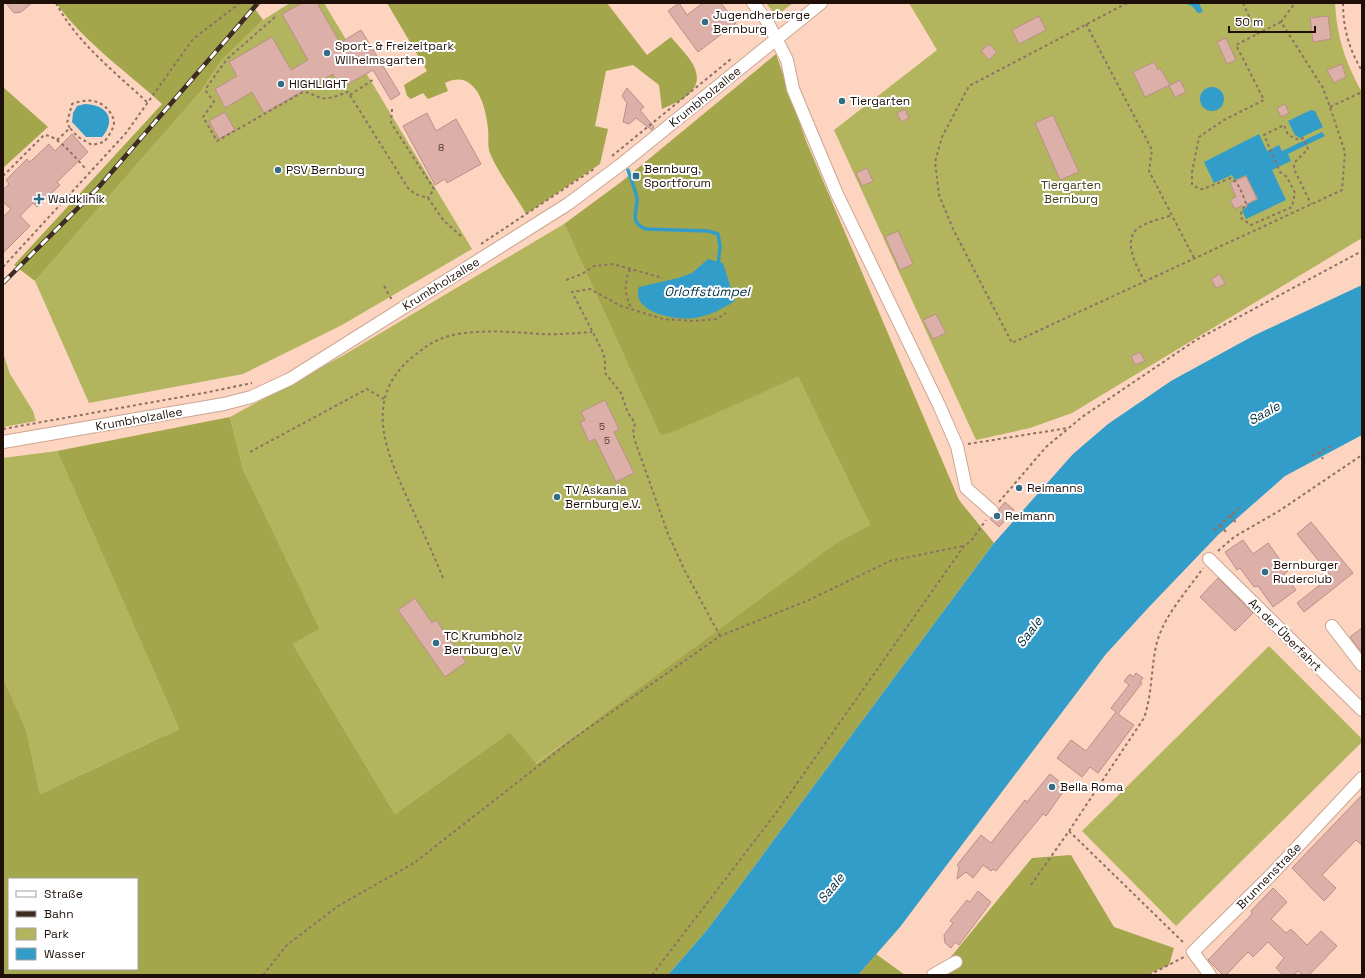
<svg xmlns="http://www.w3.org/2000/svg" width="1365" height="978" viewBox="0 0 1365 978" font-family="'Space Grotesk',sans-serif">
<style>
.green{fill:#b3b55e}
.forest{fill:#a4a64b;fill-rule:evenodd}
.water{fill:#329dc9}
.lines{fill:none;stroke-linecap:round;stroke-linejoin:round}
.stream{stroke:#329dc9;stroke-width:3.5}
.building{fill:#dcb0a8;stroke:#b98f87}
.minor-casing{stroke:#cca692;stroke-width:14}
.path{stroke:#8d7264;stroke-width:2;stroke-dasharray:3 3;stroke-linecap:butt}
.minor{stroke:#fff;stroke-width:12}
.rail-casing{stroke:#3e2c23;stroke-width:4.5}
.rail{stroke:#fff;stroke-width:3;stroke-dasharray:9;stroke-linecap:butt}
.poi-dot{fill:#336c85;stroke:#fff;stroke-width:1.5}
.labels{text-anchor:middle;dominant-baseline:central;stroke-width:4;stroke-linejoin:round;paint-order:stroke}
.number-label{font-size:10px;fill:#4e3831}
.poi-label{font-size:12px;fill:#1e1009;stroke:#fff;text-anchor:start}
.street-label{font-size:12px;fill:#1e1009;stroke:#fff}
.park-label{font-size:12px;fill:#42431d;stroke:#fff}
.water-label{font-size:13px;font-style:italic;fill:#002e41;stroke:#fff}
</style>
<rect width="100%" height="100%" fill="#fcd4bf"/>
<!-- green -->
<path class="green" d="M290,3h34l148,246 -130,76 -99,49 -154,29 -54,-122 166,-190 20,-30 42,-41z
M766,3h27l-17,13z
M909,3h426c2,34 10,59 27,89v146l-290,175 -42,15 -54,12 -142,-310 103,-80z
M564,224l96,211 138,-58 72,148 -158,111 -177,128 -25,-32 -115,82 -102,-170 27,-15 -77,-160 -13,-52 112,-61z
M3,353l7,21 23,37 3,10 -33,6z
M57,451l122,278 -139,65 -14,-65 -23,-51v-220z
M1269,646l93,93v3l-186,184 -94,-95z"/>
<!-- forest -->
<path class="forest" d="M56,3h200l-1,6 8,11 -42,41 -20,30 -166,190 -21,-16 148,-161c-36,-33 -77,-61 -106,-101z
M387,3h220l40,52 24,-18c13,16 39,37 18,57 -7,7 -19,11 -27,15l-3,-24 -26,-20 -27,6 -11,55 13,3 -8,35 -74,50c-10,-18 -29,-43 -36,-61 -3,-8 -1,-16 -2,-24 -2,-24 -13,-61 -43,-46l3,8 -20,8 -5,-6 -12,6 -4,-3 -3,-11 23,-14z
M776,54l30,87 153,359 35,43 -287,387 -39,45h-665v-297l23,51 14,65 139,-65 -122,-278 173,-34 13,52 77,160 -27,15 102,170 115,-82 26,32 298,-219 36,-20 -72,-148 -128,56 -10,2 -96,-211 57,-42zM9,879h128v90h-128z
M3,87l45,40 -45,41z
M1071,855l43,72 60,21 -5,17 -23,10h-210l96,-117z
M876,954l29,21h-47z"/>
<!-- water -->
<path class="water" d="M1184,3h15l4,9 -5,1 -6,-7z
M1200 99a12 12 0 1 1 24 0a12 12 0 1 1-24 0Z
M85,104c22,1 32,15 17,33h-16l-14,-15 1,-9 4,-7z
M1311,110l4,1 8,16 -23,11 -5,-3 -7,-14z
M1322,132l3,4 -37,18 3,7 -19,9 14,30 -40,19 -4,-9 4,-2 2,-4 10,-5 -12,-24 -11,5 -3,-5 -18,8 -10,-21 55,-28 8,17 12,-6 3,6z
M708,259l15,4 12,38c-13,8 -24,14 -40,17 -18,3 -65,-5 -56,-31l39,-9 14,-5z
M1362,285v150l-77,41 -67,59 -69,72 -43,47 -206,273 -42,48h-190l39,-45 287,-387 79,-89 35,-30 63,-43 82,-45z"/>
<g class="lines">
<!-- stream -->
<path class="stream" d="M628,170c3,9 7,19 9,28 1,13 -9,24 9,31l62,2 10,3 2,12 -2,20"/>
</g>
<!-- building -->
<path class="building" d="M6,3h26l-11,9 -7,1z
M302,3h15l23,40 21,-13 39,64 -9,6 -18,-30 -32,18 -8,-14 -69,39 -12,-21 -27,16 -10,-19 22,-13 -8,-14 43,-25 19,33 17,-10 -26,-46z
M679,3l8,12 16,-12h18l15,20 -38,29 -30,-41z
M1039,16l7,14 -27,14 -7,-14z
M1328,16l3,23 -18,3 -3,-24z
M1226,38l10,22 -9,4 -10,-22z
M989,44l8,8 -8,8 -8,-9z
M1154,62l4,8 2,-2 10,17 -25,12 -12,-25z
M1342,64l4,13 -12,6 -7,-13z
M1180,80l6,12 -11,5 -6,-11z
M627,88l17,19 -4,3 14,17 -2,3 -16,-12 -7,6 -6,-2 4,-19 -5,-7z
M1285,104l4,9 -8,4 -4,-9z
M905,109l4,9 -8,4 -4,-9z
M225,112l10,18 -16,9 -10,-18z
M427,113l9,18 20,-12 25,45 -34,19 -2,-4 -10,6 -32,-59z
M1053,115l26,57 -19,8 -25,-57z
M72,134l16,18 -31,30 3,3 -23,22 -4,-4 -13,13 10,10 -27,27v-36l8,-8 -8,-7v-12l6,-6 -3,-4 21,-21 3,3 19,-18 6,7z
M867,168l6,13 -11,5 -6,-13z
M1246,176l11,23 -10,5 -2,4 -4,-2 -6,3 -5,-9 6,-3 -6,-14z
M898,231l15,33 -13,6 -15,-33z
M1220,274l5,10 -9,4 -5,-9z
M936,314l10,19 -13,6 -10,-19z
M1140,352l5,9 -10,4 -4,-9z
M605,400l14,29 -5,3 20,41 -18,9 -21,-43 -6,3 -9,-20 5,-2 -4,-8z
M1005,502l9,8 -15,17 -9,-8 7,-3 2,-7z
M1311,522l42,51 -49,39 -7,-9 34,-27 -34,-42z
M1243,540l10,14 15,-11 20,28 -4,3 12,16 -23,17 -15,-21 -4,1 -14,-19 -3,2 -12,-18z
M1218,578l35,35 -18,18 -35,-34z
M415,598l17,25 4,-3 30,42 -21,15 -47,-67z
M1362,628v25l-12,-16z
M1136,673l7,5 -3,4 2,1 -24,31 16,11 -36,48 -8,-6 -8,10 -25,-19 14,-18 15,11 30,-39 -5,-4 18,-23 -5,-4 6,-7 3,3z
M1050,774l14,11 -4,5 3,2 -17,24 -3,-2 -47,57 -3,-2 -2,2 -8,-6 -10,13 -7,-6 -9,7 2,-12 -2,-2 24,-30 10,8 34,-43 2,2z
M1362,795v50l-6,-5 -34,35 14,13 -12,13 -32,-33z
M1273,888l14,14 -16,17 15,14 5,-4 16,16 14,-14 16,15 -28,29h-6l-5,-4 -4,4h-11l-7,-7 8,-10 -16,-16 -15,15 -5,-5 -22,23h-3l-15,-15 44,-46 -1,-3z
M978,891l13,11 -32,43 -4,-3 -4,6 -6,-5 -1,-8 9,-12 -3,-2 17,-21 3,2z"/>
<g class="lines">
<defs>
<path id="minor" d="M753,3l14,18 20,39 6,29 44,105 102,211 18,41 9,42 26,23
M3,442l221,-38 27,-7 39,-18 278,-175 55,-41 198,-160
M1209,559l153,151
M1332,626l30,39
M933,975l23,-13
M1210,975l-17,-23 78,-77 91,-97"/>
</defs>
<!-- minor casing -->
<use href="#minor" class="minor-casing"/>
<!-- path -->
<path class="path" d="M56,3c21,40 59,69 92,100
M1127,3l-158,83 -27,51 -7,25 4,33 14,34 59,114 330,-153 3,-38 -15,-45 -7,-19 -42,-66 14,-19
M1243,3l14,31 -21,11 28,55 -40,20 -25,17 -7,35v12l7,5h4l28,-11c9,6 11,16 15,25l-5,10v5l10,7 41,-18 3,-14 -8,-16 -7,-5 -16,-37 20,-10 4,10 11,5 4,-2 5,11 -14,14v6l17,35
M1343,3c0,25 6,46 19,68
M275,17l-48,42 -20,28 -1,4 8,11 -11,15 14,24 86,-49c8,0 12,5 19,6 8,2 19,-4 26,-6l60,96 7,6 13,4 16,23 18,16
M1086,24l66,126 -3,21 45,87
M1257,34l24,-12
M350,95l24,-16
M1330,107l32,-15
M392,109l-1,14 43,66 -6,9
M57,140l13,-12 -3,-5 5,-19c13,-5 27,-6 37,7 2,2 5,8 5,11 0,7 -6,15 -10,20l-12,3 -14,-8 -8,-9
M612,156l119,-97
M3,176l41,-41c14,0 32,24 42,34
M481,244l113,-75
M3,267l123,-134 67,-94 47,-36
M630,269c-6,14 -6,26 2,40
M566,280l16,-6 12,-8 19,-2 50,14
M1145,282c-7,-13 -23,-40 -8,-53 9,-7 24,-10 35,-14
M384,286l8,14
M3,429l206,-37 43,-9
M968,444l100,-16
M250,452l117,-63 17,10
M1319,452l4,7
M1312,456l19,-10
M999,502l47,-55 36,-30 114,-77 166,-89
M1230,515l7,9
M1220,525l7,8
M1214,530l26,-23
M1218,551l16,-14 45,-26 83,-56
M443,578c-10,-25 -22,-50 -33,-74 -22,-48 -48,-102 -1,-144 14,-12 26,-21 44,-25 28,-6 60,-3 88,-1 17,1 34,-1 51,-2
M720,636l-35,-65 -17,-37 -33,-93 -2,-8 2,-10 -7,-10 -7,-20 -16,-20v-14l-3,-9 -30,-58 18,-3 31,17 42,13 31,2 23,-2 9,-6
M1069,831l116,113
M1031,885l38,-54 75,-113c8,-23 7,-48 12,-72 7,-30 30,-53 47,-78
M263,975l24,-30 51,-39 76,-43 159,-124 147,-103 89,-36 81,-39 73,-15
M652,975l127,-166 185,-263 7,-5 15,-21
M1149,975l35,-18"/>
<!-- minor -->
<use href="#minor" class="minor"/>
<defs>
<path id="rail" d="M3,283l94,-94 161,-186"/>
</defs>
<!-- rail casing -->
<use href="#rail" class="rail-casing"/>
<!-- rail -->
<use href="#rail" class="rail"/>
</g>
<!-- markers -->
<g class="poi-dot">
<circle cx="705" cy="22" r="4"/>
<circle cx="327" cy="53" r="4"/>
<circle cx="281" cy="84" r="4"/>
<circle cx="842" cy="101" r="4"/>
<circle cx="278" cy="170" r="4"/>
<rect x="632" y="172" width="8" height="8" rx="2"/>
<path d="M37 193h4v4h4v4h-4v4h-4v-4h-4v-4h4z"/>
<circle cx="1019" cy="488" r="4"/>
<circle cx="557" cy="497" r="4"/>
<circle cx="997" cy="516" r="4"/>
<circle cx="1265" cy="572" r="4"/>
<circle cx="436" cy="643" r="4"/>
<circle cx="1052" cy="787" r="4"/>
</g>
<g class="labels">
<!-- number labels -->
<g class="number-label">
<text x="441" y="147">8</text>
<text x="602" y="426">5</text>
<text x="607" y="440">5</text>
</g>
<!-- poi labels -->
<g class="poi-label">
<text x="713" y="15">Jugendherberge<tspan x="713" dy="14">Bernburg</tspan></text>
<text x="335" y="46">Sport- &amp; Freizeitpark<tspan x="335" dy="14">Wilhelmsgarten</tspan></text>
<text x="289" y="84">HIGHLIGHT</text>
<text x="850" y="101">Tiergarten</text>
<text x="644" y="169">Bernburg,<tspan x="644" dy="14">Sportforum</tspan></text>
<text x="286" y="170">PSV Bernburg</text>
<text x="48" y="199">Waldklinik</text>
<text x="1027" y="488">Reimanns</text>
<text x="565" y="490">TV Askania<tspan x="565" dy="14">Bernburg e.V.</tspan></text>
<text x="1005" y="516">Reimann</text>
<text x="1273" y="565">Bernburger<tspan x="1273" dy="14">Ruderclub</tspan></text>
<text x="444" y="636">TC Krumbholz<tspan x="444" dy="14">Bernburg e. V</tspan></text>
<text x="1060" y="787">Bella Roma</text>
</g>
<!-- street labels -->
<g class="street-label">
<text transform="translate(705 97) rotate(-39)">Krumbholzallee</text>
<text transform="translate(441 284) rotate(-32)">Krumbholzallee</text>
<text transform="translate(139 419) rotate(-10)">Krumbholzallee</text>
<text transform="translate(1285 635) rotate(45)">An der Überfahrt</text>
<text transform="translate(1269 876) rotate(-46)">Brunnenstraße</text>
</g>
<!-- park labels -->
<g class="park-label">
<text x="1071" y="185">Tiergarten<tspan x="1071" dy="14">Bernburg</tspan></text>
</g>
<!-- water labels -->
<g class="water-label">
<text x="707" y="291">Orloffstümpel</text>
<text transform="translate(1264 413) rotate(-29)">Saale</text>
<text transform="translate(1029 632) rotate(-53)">Saale</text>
<text transform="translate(831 888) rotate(-51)">Saale</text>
</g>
</g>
<!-- border -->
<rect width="1365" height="978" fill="none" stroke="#1e1009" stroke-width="8"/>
<!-- legend -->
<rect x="8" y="878" width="130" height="92" fill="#ffffff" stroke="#a59f9d"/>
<rect x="16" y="891" width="20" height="6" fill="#ffffff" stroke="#a59f9d"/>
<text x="44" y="898" font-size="12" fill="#1e1009">Straße</text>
<rect x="16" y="911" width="20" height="6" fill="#3e2c23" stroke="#a59f9d"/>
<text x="44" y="918" font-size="12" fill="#1e1009">Bahn</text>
<rect x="16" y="928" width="20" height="12" fill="#b3b55e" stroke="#a59f9d"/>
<text x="44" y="938" font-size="12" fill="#1e1009">Park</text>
<rect x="16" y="948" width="20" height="12" fill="#329dc9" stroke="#a59f9d"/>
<text x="44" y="958" font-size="12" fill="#1e1009">Wasser</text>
<!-- scale -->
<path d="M1229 26v6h86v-6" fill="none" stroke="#1e1009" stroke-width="2"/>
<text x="1235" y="26" font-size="12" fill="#1e1009" stroke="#ffffff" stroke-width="3" paint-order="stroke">50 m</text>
</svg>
